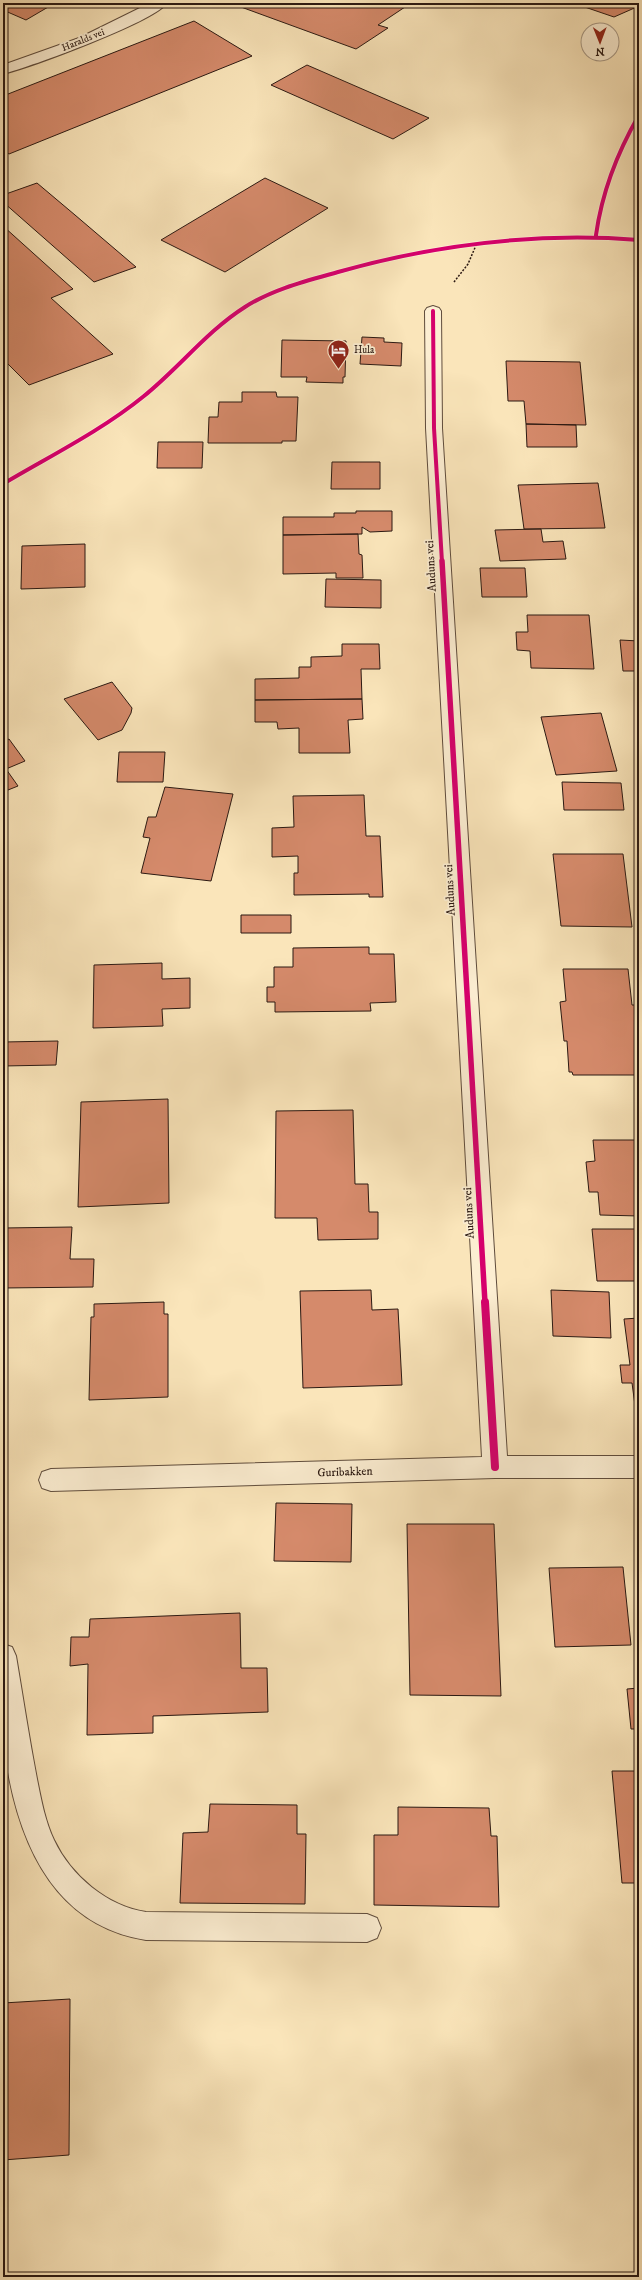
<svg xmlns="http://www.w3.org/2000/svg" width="642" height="2280" viewBox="0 0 642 2280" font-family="'IM FELL DW Pica',serif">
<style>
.building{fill:#d58a6b;stroke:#2b1912}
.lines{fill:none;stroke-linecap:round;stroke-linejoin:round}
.lane-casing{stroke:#5f4c3c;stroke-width:2}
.street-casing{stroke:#5f4c3c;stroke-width:2}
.path{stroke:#2b1912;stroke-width:1.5;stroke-dasharray:2 1.5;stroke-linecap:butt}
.lane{fill:#fceed2;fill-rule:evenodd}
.street{fill:#fceed2;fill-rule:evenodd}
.cycleway-far2-casing{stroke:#fceed2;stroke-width:5.5}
.cycleway-far1-casing{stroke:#fceed2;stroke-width:8}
.cycleway-casing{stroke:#fceed2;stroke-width:10}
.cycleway-far2{stroke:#d6006c;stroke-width:4}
.cycleway-far1{stroke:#d6006c;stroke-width:5.5}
.cycleway{stroke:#d6006c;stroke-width:8}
.labels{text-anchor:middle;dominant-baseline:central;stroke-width:3.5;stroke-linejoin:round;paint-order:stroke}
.far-street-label{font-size:10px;fill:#2b1912;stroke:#fceed2}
.far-poi-label{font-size:10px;fill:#2b1912;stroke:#fceed2;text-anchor:start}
.street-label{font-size:12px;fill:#2b1912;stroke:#fceed2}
</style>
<rect width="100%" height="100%" fill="#fae5ba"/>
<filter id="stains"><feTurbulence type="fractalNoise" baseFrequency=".005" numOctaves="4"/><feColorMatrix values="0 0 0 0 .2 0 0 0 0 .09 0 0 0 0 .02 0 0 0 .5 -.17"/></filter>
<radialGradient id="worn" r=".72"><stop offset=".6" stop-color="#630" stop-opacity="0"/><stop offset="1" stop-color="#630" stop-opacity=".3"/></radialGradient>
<!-- building -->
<path class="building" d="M3,3h52l-29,17 -23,-10z
M230,3h181l-33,22 10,3 -32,21z
M573,3h66v3l-25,11z
M194,21l58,35 -243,98 -6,-4v-54z
M307,65l122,53 -36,21 -122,-54z
M265,178l63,30 -103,64 -64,-32z
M37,183l38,32 61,52 -42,15 -91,-80v-7z
M3,226l70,63 -22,9 62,56 -84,31 -26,-26z
M362,337l22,1v4l18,1 -1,23 -41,-2z
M282,340l64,1 -1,36h-2v6l-37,-1 1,-5h-26z
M506,361l74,1 6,63 -60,-1 -2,-23h-16z
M242,392h34l1,5h21l-2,44h-14v2h-74l1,-26h9l1,-15h23z
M526,424l50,1 1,22h-50z
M158,442h45l-1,26h-45z
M332,462h48v27h-49z
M598,483l7,45 -81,1 -6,-44z
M356,511h36v20l-22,1 -8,-5v7l-79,1v-18h51v-4h22z
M541,529l2,13 20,-1 3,18 -66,2 -5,-31z
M358,534l1,20 3,1 1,23h-27v-5l-53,1v-39z
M85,544v43l-64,2 1,-43z
M480,568h45l2,29h-45z
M326,579l55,1v28l-56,-1z
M527,615h62l5,54 -63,-1 -1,-17 -13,-1 -1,-18h12z
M620,640l19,1v30h-16z
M342,644h37l1,25h-19l1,30 -107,1v-21l44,-1v-11h12v-10l31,-1z
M112,682l20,26 -1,5 -9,17 -24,10 -34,-41z
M362,699l1,20 -15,1 2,33h-51v-25l-21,1 -1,-7h-22v-22z
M601,713l16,58 -61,4 -15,-58z
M9,739l16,22 -19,8 12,17 -15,6v-50z
M119,752h46l-2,30h-46z
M562,782l59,1 3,27h-60z
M165,787l68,7 -22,87 -70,-8 9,-35 -7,-1 5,-20h8z
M364,795l2,41h14l3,61h-14v-3l-75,1v-22h4v-17l-26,1v-29l22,-1 -1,-31z
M553,854h70l9,73 -71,-1z
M241,915h50v18h-50z
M369,947v7h25l2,48 -26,1 1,8 -96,1v-10h-8v-15h7v-20h19v-19z
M162,963v16l28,-1v30l-28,1 1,17 -70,2 1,-63z
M563,969h65l4,36h7v70h-66l-1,-3h-3l-2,-31h-3l-4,-39 6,-1z
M58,1041l-2,24 -53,1v-24z
M168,1099l1,104 -91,4 3,-105z
M353,1110l2,74h13l1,28h9v27l-60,1 -1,-22h-42l1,-107z
M593,1140h46v76l-39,-1 -2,-23h-9l-3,-30 9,-1z
M72,1227l-2,32h24l-1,28 -90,1v-60z
M592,1229h47v52h-42z
M371,1290l1,20 26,-1 4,76 -99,3 -3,-97z
M551,1290l58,2 2,46 -58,-2z
M164,1302v12h4v83l-79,3 2,-83h3v-13z
M639,1318v95h-3l-4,-30h-10l-2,-18h10l-6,-46z
M276,1503l76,1 -1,58 -77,-1z
M407,1524h87l7,172 -91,-1z
M623,1567l8,78 -76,2 -6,-79z
M240,1613l1,55h26l1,44 -115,4v17l-66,2 1,-71 -18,2 1,-29h18l1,-18z
M639,1688v41h-8l-4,-40z
M612,1771h27v112h-17z
M210,1804l87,1v29h9l-1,70 -125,-1 3,-70 25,-1z
M398,1807l91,1 2,28h6l2,71 -125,-2v-70h24z
M70,1999l-1,156 -66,5v-157z"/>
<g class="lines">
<defs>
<path id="lane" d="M3,1644l9,3 4,9c7,41 13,82 21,123 4,20 8,42 17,61 17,36 53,66 92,72l221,2 10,4 4,10 -4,10 -10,4 -221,-2c-101,-16 -133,-113 -143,-202 -3,-30 0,-63 0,-94z"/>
<path id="street" d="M150,3h17c-13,19 -137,64 -164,71v-9l76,-27z
M433,306l6,2 2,3 1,117 65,1028h132v22h-144l-444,13 -9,-3 -3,-8 3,-8 9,-3 431,-12 -56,-1029 -1,-117 2,-3z"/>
</defs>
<!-- lane casing -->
<use href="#lane" class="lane-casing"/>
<!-- street casing -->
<use href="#street" class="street-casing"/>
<!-- path -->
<path class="path" d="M454,282l14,-18 9,-21"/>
<!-- lane -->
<use href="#lane" class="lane"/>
<!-- street -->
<use href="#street" class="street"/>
<defs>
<path id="cycleway-far2" d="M596,235c6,-43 21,-82 43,-120
M433,311l1,117 8,134
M3,484c47,-28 98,-53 141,-88 35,-28 63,-65 101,-89 28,-18 61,-26 93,-35 99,-28 198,-40 301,-32"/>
<path id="cycleway-far1" d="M442,561l43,742"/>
<path id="cycleway" d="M485,1302l10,165"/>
</defs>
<!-- cycleway-far2 casing -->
<use href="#cycleway-far2" class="cycleway-far2-casing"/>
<!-- cycleway-far1 casing -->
<use href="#cycleway-far1" class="cycleway-far1-casing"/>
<!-- cycleway casing -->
<use href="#cycleway" class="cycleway-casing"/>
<!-- cycleway-far2 -->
<use href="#cycleway-far2" class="cycleway-far2"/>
<!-- cycleway-far1 -->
<use href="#cycleway-far1" class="cycleway-far1"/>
<!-- cycleway -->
<use href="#cycleway" class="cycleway"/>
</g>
<!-- icons -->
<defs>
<symbol id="hotel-pin" viewBox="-11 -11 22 30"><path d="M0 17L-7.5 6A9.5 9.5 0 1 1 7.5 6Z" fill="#8f2418" stroke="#fceed2"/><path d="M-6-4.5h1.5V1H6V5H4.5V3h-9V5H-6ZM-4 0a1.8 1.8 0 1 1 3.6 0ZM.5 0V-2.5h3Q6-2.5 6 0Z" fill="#fff"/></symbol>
</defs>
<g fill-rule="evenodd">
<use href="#hotel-pin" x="326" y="338" width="25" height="34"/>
</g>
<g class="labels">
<!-- far-street labels -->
<g class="far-street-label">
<text transform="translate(83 40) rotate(-22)">Haralds vei</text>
</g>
<!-- far-poi labels -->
<g class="far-poi-label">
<text x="354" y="350">Hula</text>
</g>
<!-- street labels -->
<g class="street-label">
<text transform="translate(431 566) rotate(-93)">Auduns vei</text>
<text transform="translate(450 890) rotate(-93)">Auduns vei</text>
<text transform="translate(469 1213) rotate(-93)">Auduns vei</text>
<text transform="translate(345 1472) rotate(-2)">Guribakken</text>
</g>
</g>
<!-- margin -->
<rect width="642" height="2280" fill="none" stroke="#fae5ba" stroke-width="16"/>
<rect x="4" y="4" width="634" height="2272" fill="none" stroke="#2b1912" stroke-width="2"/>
<rect x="8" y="8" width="626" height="2264" fill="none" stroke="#2b1912"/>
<!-- north arrow -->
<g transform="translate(600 42) rotate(179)"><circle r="19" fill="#fceed2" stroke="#a89985"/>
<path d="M0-3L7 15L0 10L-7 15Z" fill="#8f2418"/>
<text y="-6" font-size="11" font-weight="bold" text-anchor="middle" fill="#2b1912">N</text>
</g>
<rect width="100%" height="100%" filter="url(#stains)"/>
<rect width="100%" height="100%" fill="url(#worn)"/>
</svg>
